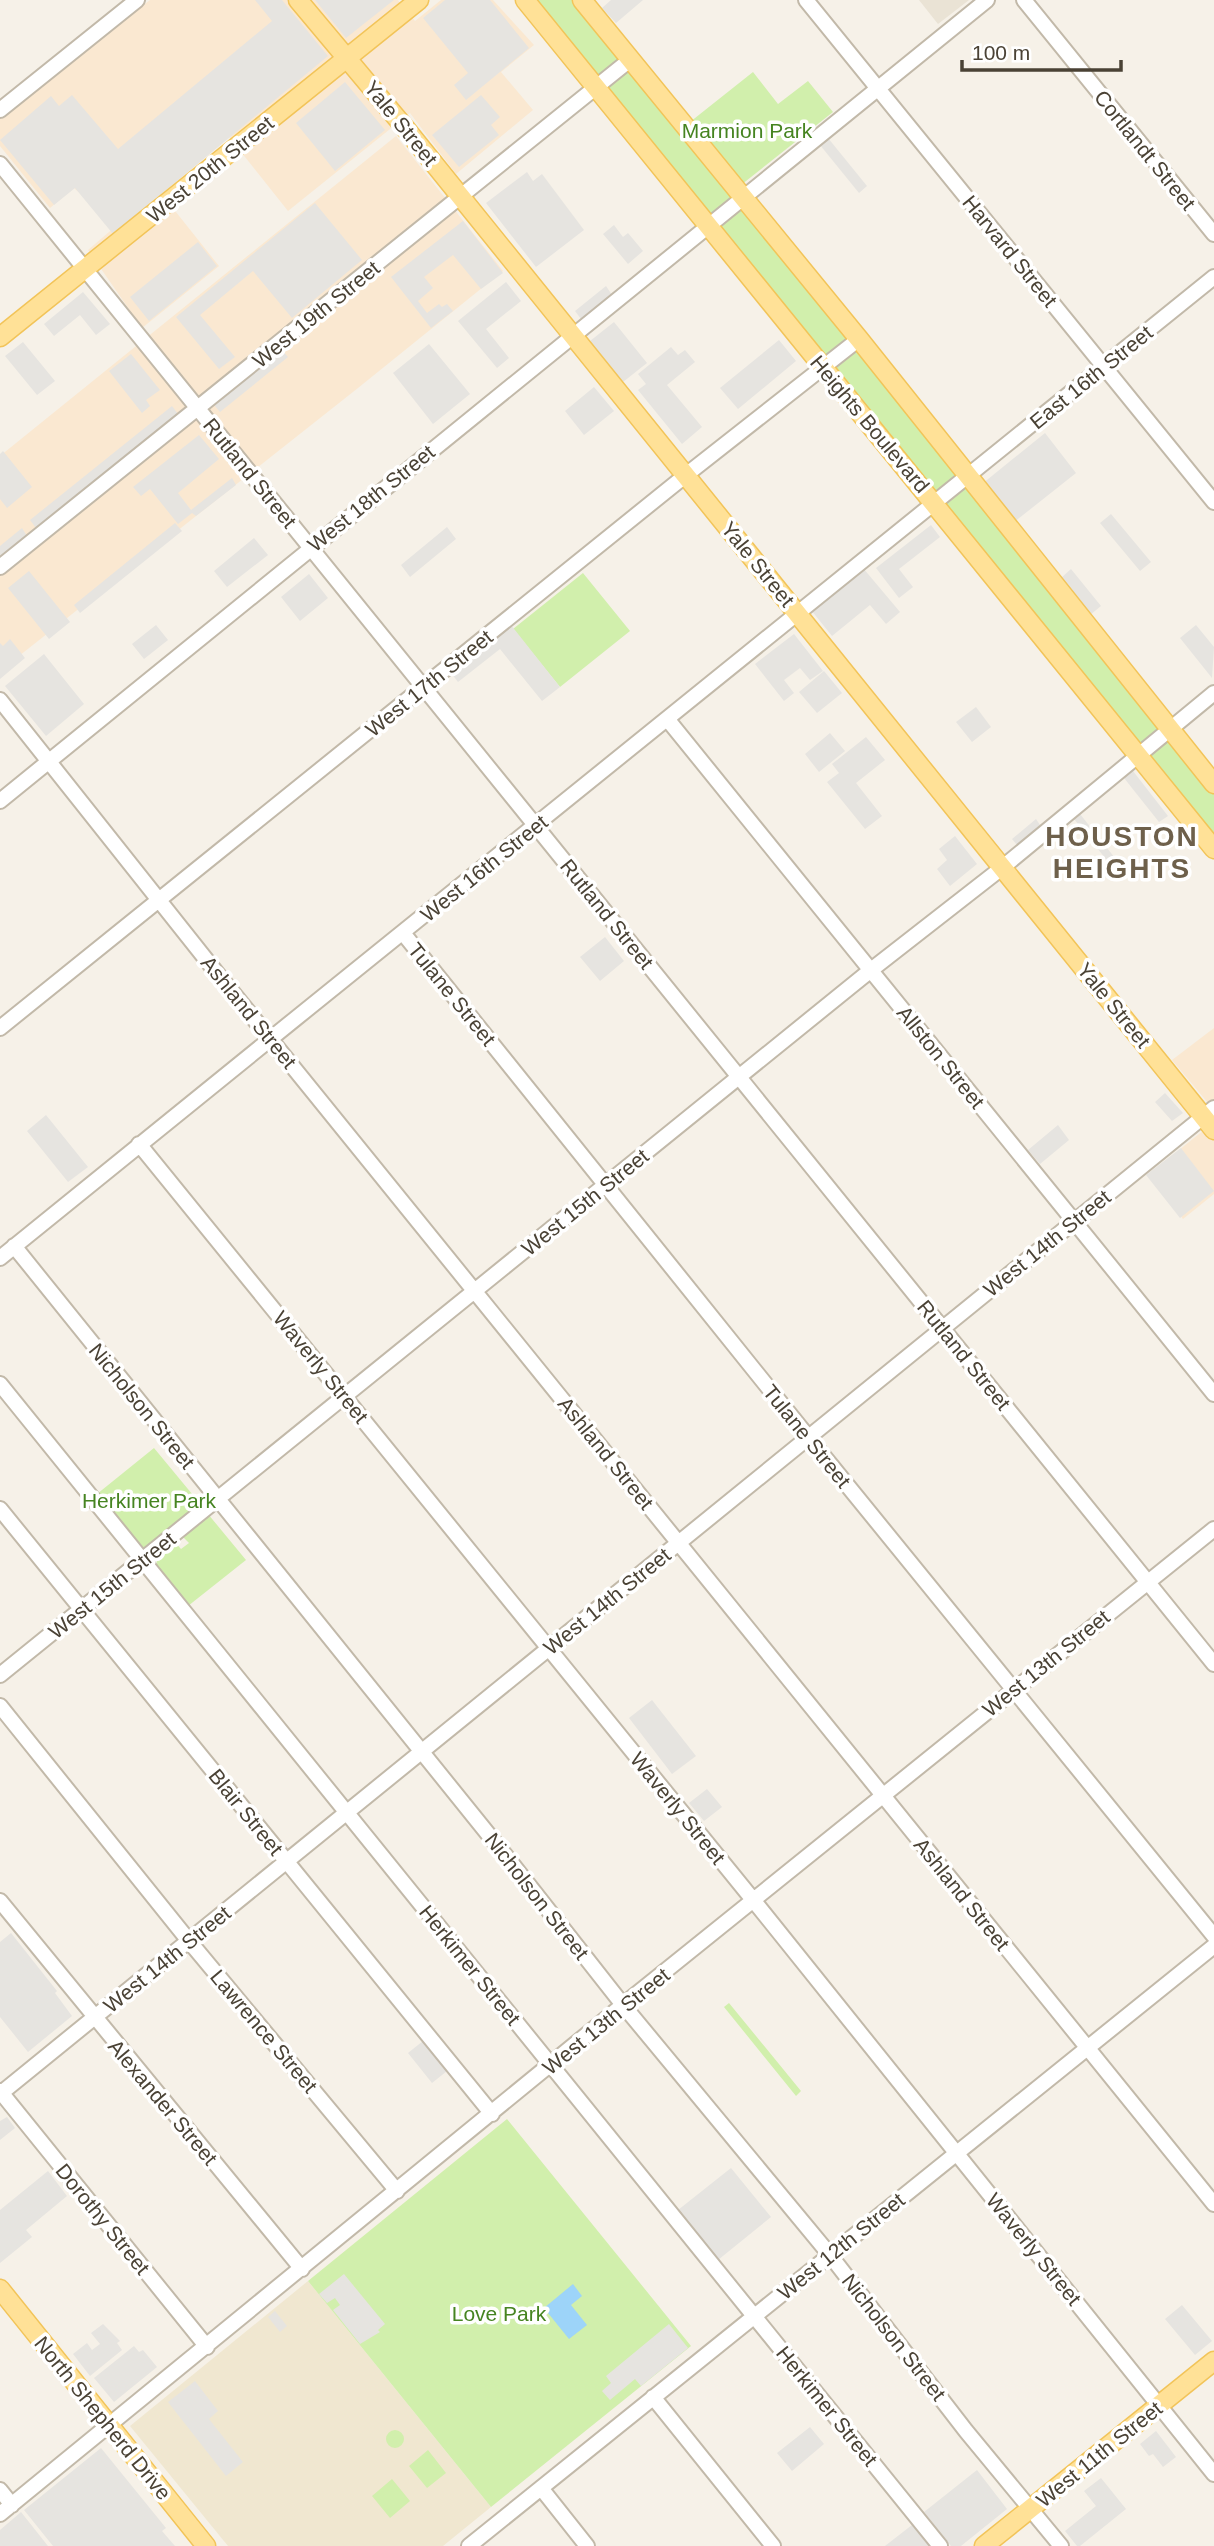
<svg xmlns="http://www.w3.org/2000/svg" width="1214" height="2546" viewBox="0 0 1214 2546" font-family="Helvetica,sans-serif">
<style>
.residential{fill:#eae3d5}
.commercial{fill:#fae8d1}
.education{fill:#f0e7d0}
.green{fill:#d1efac}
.parking{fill:#e6e4e0}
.water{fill:#9dd4f9}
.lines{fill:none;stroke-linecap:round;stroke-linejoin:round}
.minor-casing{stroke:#c2b9a9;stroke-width:18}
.major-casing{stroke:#f2c459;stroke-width:21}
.minor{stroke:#fff;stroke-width:14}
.major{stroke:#ffe197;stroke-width:18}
.labels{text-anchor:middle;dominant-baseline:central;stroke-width:7;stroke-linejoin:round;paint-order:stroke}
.street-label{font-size:21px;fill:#4a4235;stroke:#fff}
.park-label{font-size:21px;fill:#468421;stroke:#fff}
.district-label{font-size:28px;font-weight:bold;letter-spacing:2px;fill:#6e604b;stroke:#fff}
</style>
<rect width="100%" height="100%" fill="#f6f1e8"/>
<!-- residential -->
<path class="residential" d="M919,0h50l-31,24z"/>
<!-- commercial -->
<path class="commercial" d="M150,0h248l17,21 26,-21h52l41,45 -33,27 32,38 -77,64 -46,-61 -122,98 -59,-74 -69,55 59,74 -77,62 -54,-78 28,-24 -42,-38 -24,20 -50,-62v-27z
M396,136l107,135 -145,117 -358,283v-215z
M1214,1028v82l-42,-50z
M1214,1122v72l-31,25 -34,-45z"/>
<!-- education -->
<path class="education" d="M308,2281l183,226 -48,39h-215l-98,-120z"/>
<!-- green -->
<path class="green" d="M535,0h38l57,68 584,726v44l-492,-610z
M753,72l25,32 30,-23 25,31 -92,73 -51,-63z
M583,573l47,58 -70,56 -47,-58z
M154,1448l48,58 -53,41h-6l-46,-53z
M208,1514l38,46 -58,46 -32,-38 1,-9 17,-18 7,8 8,-6 -8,-8z
M729,2003l72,88 -5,5 -72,-89z
M507,2119l184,227 -200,161 -183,-226z
M386 2439a9 9 0 1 1 18 0a9 9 0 1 1-18 0Z
M428,2450l18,23 -19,15 -18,-22z
M392,2479l18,22 -20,17 -18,-22z"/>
<!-- parking -->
<path class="parking" d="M255,0h27l46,56 -215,178 -38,-46 -21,17 -54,-65 51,-44 8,10 13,-11 46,54 154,-128z
M315,0h79l-48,38z
M445,0h45l39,48 -63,52 -12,-15 14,-12 -45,-55z
M611,0h32l-27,23 -14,-15z
M345,82l40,48 -50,41 -39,-48z
M481,95l19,22 -9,8 8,10 -40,32 -27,-32z
M828,138l39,48 -8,7 -39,-48z
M527,172l6,9 9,-7 42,56 -48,37 -50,-64z
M315,203l47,57 -70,58 -39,-47 -53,44 35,42 -16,12 -43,-52z
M463,221l40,52 -22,16 -28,-34 -29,22 9,11 -15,13 9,12 12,-9 3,3 5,-3 6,7 -22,17 -40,-51z
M614,225l9,12 5,-4 15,18 -15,13 -25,-30z
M198,242l19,24 -68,55 -19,-24z
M506,282l15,19 -35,28 23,29 -12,10 -39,-47z
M606,286l6,9 -31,24 -6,-8z
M83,292l27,32 -14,11 -16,-20 -26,21 -10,-12z
M614,322l33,41 -24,19 -33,-41z
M779,340l17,21 -58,48 -18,-21z
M23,342l32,39 -18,14 -32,-39z
M429,344l41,50 -37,30 -40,-51z
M671,347l7,8 7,-5 10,12 -28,23 35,42 -20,17 -44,-54 8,-6 -8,-10z
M282,350l6,7 -68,55 -6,-7z
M131,354l29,36 -14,10 4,6 -8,7 -33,-42z
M594,387l20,24 -30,24 -19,-24z
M172,406l6,8 -142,114 -6,-8z
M1045,433l31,40 -63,50 -31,-39z
M199,435l20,24 -41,34 13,17 41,-32 4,7 -40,31 -4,-3 -14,11 -28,-35 -9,7 -8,-9z
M3,451l29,36 -25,21 -7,-9v-45z
M1111,514l40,48 -11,9 -40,-48z
M175,523l7,8 -102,82 -6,-8z
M931,525l9,12 -41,32 14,18 -14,11 -23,-30z
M447,527l9,12 -46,38 -9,-12z
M22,528l5,8 -27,22v-12z
M254,538l14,17 -41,32 -13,-16z
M863,568l37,44 -14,12 -16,-19 -38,31 -21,-26z
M1071,569l30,37 -11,9 -29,-37z
M29,571l41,51 -21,17 -41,-51z
M309,574l19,24 -28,23 -19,-24z
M156,625l12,15 -24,19 -12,-15z
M511,625l49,62 -18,14 -42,-52 -42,33 -7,-9z
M1196,625l18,22 -2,31 -32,-40z
M794,634l29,37 -13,9 -10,-12 -16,12 10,13 -10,8 -29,-37z
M10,639l15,19 -25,21v-36l3,3z
M44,654l40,50 -38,32 -41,-50z
M824,671l18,22 -25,20 -18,-21z
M976,707l15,20 -19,15 -16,-20z
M830,733l15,18 -26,21 -14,-18z
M866,737l19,23 -29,23 26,33 -17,13 -38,-47 12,-9 -7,-9z
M1133,771l35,45 -9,6 -35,-44z
M1080,814l35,44 -6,5 -35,-44z
M1036,819l4,6 -23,20 -5,-6z
M955,836l22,28 -27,22 -13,-17 10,-9 -8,-11z
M605,937l19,24 -24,20 -20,-24z
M1165,1093l18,20 -11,8 -17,-19z
M46,1115l42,52 -20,15 -41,-51z
M1058,1125l11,15 -29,24 -12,-14z
M1181,1148l33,43 -34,27 -34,-43z
M652,1700l44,56 -24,18 -43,-56z
M707,1789l15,18 -18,14 -15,-18z
M11,1933l46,58 -2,2 17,23 -44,36 -28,-35v-75z
M423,2041l24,30 -15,12 -24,-30z
M7,2117l8,11 -15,12v-19z
M731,2168l40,49 -53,43 -40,-50z
M48,2171l19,25 -41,34 6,7 -32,26v-53z
M344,2274l41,50 -7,6 2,2 -20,12 -27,-34 7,-5 -5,-7 -8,5 -8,-9z
M1182,2305l30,36 -17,14 -30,-36z
M275,2311l12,15 -7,6 -12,-15z
M103,2324l17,17 -3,2 5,7 -32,26 -17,-22 14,-11 5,7 8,-6 -9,-11z
M669,2324l19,24 -47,38 -6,-7 -25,21 -8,-9 9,-8 -5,-7z
M134,2346l5,6 4,-2 14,17 -43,35 -20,-24z
M195,2381l23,30 -9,8 34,43 -17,14 -58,-74z
M810,2427l14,17 -32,27 -15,-18z
M1156,2431l20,26 -13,10 -10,-13 -4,2 -9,-12z
M101,2448l65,80 -4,3 13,15h-122l-29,-36z
M977,2470l30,39 -46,37h-10l-27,-34z
M1101,2478l25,31 -46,37h-3l-12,-15 31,-25 -12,-15z
M21,2512l27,34h1h-49v-16z
M912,2525l17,21h-44z"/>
<!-- water -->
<path class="water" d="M573,2284l9,12 -11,9 16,20 -18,14 -25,-31z"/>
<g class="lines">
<defs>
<path id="minor" d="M806,0l408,502
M1024,0l190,234
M0,110l137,-110
M0,164l1214,1500
M0,567l631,-508
M0,700l216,272 998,1232
M668,720l546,674
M0,801l987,-801
M403,933l405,504 406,499
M0,1028l686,-553 173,-136
M139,1144l615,757 460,573
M14,1246l491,609 118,150 207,250 136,176 95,115
M0,1258c404,-328 810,-654 1214,-981
M0,1384l940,1162
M0,1509l492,605
M0,1675l871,-705 132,-103 211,-174
M0,1706l189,235 208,250
M0,1901l302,368
M0,2091l207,256
M0,2094l1214,-986
M653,2397l120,149
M541,2488l46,58
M0,2490l12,15
M0,2514l623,-509 591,-476
M469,2546l745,-600"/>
<path id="major" d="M298,0l108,129 808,1001
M525,0l689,849
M582,0l277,339 355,445
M0,337l419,-337
M0,2289l206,257
M984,2546l230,-185"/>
</defs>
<!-- minor casing -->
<use href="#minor" class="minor-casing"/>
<!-- major casing -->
<use href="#major" class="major-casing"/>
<!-- minor -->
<use href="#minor" class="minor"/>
<!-- major -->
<use href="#major" class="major"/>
</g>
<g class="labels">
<!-- street labels -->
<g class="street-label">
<text transform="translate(401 123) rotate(51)">Yale Street</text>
<text transform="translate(1145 150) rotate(51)">Cortlandt Street</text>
<text transform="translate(210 169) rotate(-39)">West 20th Street</text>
<text transform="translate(1010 251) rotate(51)">Harvard Street</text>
<text transform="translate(316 314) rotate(-39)">West 19th Street</text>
<text transform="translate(1091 377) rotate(-39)">East 16th Street</text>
<text transform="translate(870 424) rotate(50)">Heights Boulevard</text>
<text transform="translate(250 473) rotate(51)">Rutland Street</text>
<text transform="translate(371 498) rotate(-39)">West 18th Street</text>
<text transform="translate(758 564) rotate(51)">Yale Street</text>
<text transform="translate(429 683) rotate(-39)">West 17th Street</text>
<text transform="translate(484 868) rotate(-39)">West 16th Street</text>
<text transform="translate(607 914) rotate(51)">Rutland Street</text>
<text transform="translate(452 994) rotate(51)">Tulane Street</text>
<text transform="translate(1114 1005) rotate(51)">Yale Street</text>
<text transform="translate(249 1012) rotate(51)">Ashland Street</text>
<text transform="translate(941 1057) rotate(51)">Allston Street</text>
<text transform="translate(585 1202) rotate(-39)">West 15th Street</text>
<text transform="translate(1047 1243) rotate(-39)">West 14th Street</text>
<text transform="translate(964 1355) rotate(51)">Rutland Street</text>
<text transform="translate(321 1367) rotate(51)">Waverly Street</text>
<text transform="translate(142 1406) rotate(51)">Nicholson Street</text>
<text transform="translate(807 1436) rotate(51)">Tulane Street</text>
<text transform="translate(606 1453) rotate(51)">Ashland Street</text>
<text transform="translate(112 1585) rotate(-39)">West 15th Street</text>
<text transform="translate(607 1601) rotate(-39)">West 14th Street</text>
<text transform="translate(1046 1663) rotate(-39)">West 13th Street</text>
<text transform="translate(678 1808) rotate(51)">Waverly Street</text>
<text transform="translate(246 1812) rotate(51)">Blair Street</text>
<text transform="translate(962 1894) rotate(51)">Ashland Street</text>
<text transform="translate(537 1896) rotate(52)">Nicholson Street</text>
<text transform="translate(167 1959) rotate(-39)">West 14th Street</text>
<text transform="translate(470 1965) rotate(51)">Herkimer Street</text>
<text transform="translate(606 2021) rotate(-39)">West 13th Street</text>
<text transform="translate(264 2031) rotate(50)">Lawrence Street</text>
<text transform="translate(163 2102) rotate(50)">Alexander Street</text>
<text transform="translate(103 2219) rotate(51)">Dorothy Street</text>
<text transform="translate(841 2246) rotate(-39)">West 12th Street</text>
<text transform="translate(1034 2249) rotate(51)">Waverly Street</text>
<text transform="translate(894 2337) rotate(52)">Nicholson Street</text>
<text transform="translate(827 2406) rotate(51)">Herkimer Street</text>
<text transform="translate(103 2418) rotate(51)">North Shepherd Drive</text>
<text transform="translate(1099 2454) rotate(-39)">West 11th Street</text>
</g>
<!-- park labels -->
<g class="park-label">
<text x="747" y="130">Marmion Park</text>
<text x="149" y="1500">Herkimer Park</text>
<text x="499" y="2313">Love Park</text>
</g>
<!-- district labels -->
<g class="district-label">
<text x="1122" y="836">HOUSTON<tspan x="1122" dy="32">HEIGHTS</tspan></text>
</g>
</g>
<!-- scale -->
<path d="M962 60v10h159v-10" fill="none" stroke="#4a4235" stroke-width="3.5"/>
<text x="972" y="60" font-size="21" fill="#4a4235" stroke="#ffffff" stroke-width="5" paint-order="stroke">100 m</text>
</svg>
